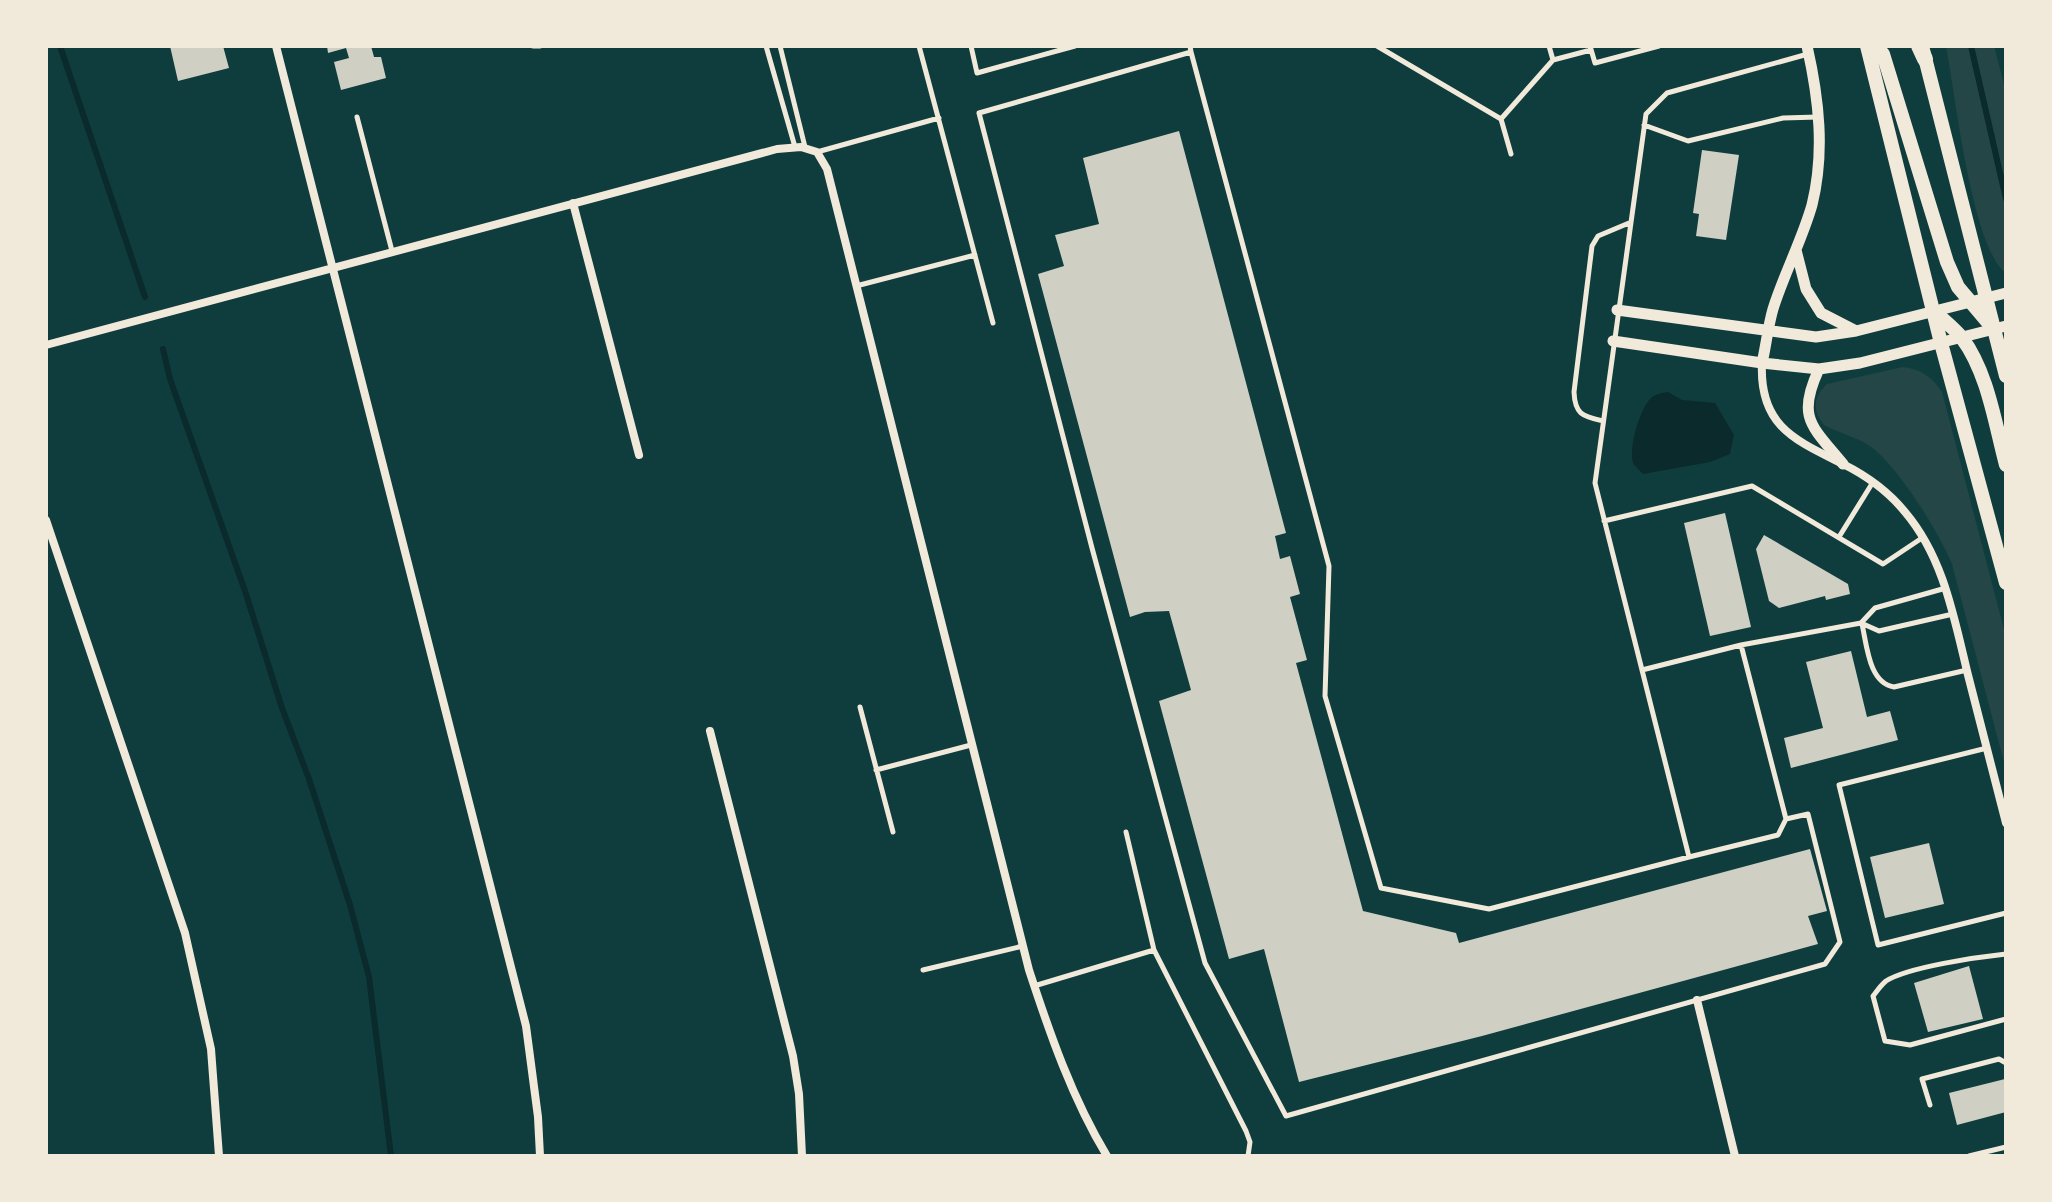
<svg xmlns="http://www.w3.org/2000/svg" width="2052" height="1202" viewBox="0 0 2052 1202" font-family="Raleway,sans-serif">
<style>
.green{fill:#244646}
.water{fill:#0a2a2b}
.lines{fill:none;stroke-linecap:round;stroke-linejoin:round}
.stream{stroke:#0a2a2b;stroke-width:6}
.building{fill:#cfcfc3}
.service{stroke:#f1e9da;stroke-width:5}
.minor{stroke:#f1e9da;stroke-width:8}
.tertiary{stroke:#f1e9da;stroke-width:11}
.primary{stroke:#f1e9da;stroke-width:14}
.trunk{stroke:#f1e9da;stroke-width:16}
</style>
<rect width="100%" height="100%" fill="#0f3d3e"/>
<!-- green -->
<path class="green" d="M1946,46h48l12,46v181c-34,-24 -51,-181 -60,-227z
M1903,367c18,2 29,10 39,25l64,245v133l-54,-206c-13,-32 -55,-99 -82,-118 -14,-9 -31,-13 -46,-21 -12,-15 -11,-28 3,-41z"/>
<!-- water -->
<path class="water" d="M1668,392l14,8 33,3 19,32 -4,19 -20,8 -67,12c-1,-1 -8,-9 -9,-9 -7,-14 6,-57 17,-67 5,-4 10,-5 17,-6z"/>
<g class="lines">
<!-- stream -->
<path class="stream" d="M60,46l85,251
M1971,46l35,153
M163,349l7,30 75,212 37,117 27,71 41,126 19,72 22,179"/>
</g>
<!-- building -->
<path class="building" d="M170,46h53l6,22 -51,13z
M327,46h44l3,11h7l5,21 -45,12 -7,-28 15,-4 -3,-10 -18,5z
M1179,131l107,402 -11,3 5,23 10,-3 10,38 -10,3 17,63 -11,3 67,248 93,22 3,10 351,-94 17,62 -19,5 10,28 -336,92 -183,46 -35,-133 -35,10 -70,-258 32,-11 -22,-79 -24,1 -15,5 -92,-343 26,-8 -9,-31 44,-11 -16,-66z
M1702,150l37,5 -13,85 -30,-4 3,-22 -6,-1z
M1725,513l26,114 -41,9 -26,-113z
M1764,535l84,49 2,10 -24,6 -1,-4 -46,12 -10,-7 -13,-52z
M1851,651l16,66 23,-6 8,29 -107,28 -7,-30 39,-10 -17,-66z
M1929,843l15,61 -59,14 -15,-61z
M1969,966l14,53 -55,13 -14,-49z
M2005,1079l1,33 -49,13 -8,-32z"/>
<g class="lines">
<!-- service -->
<path class="service" d="M533,46h7
M766,46l29,101
M780,46l25,101
M919,46l74,277
M971,46l6,27 98,-27
M1190,46l1,6 -212,61 113,435 113,415 81,153 539,-152 15,-22 -32,-128 -22,5 -8,16 -89,22 -94,-374 51,-369 21,-21 141,-39
M1377,46l124,73 10,35
M1549,46l4,14
M1590,46l5,17 64,-17
M1191,52l138,514 -4,130 56,192 108,21 200,-52
M357,117l35,134
M1501,119l52,-59 38,-10
M1644,125l44,16 95,-23 35,-1
M817,152l122,-34
M856,286l119,-31
M1603,421c-20,-5 -28,-6 -29,-29l18,-146 6,-10 31,-13
M1604,521l148,-35 131,78 39,-26
M1839,537l34,-55
M1861,623l14,-15 71,-20
M1862,624c5,22 7,59 32,63l73,-17
M1741,645l45,174
M1642,670l99,-25 120,-22 18,8 74,-17
M860,707l33,125
M1987,748l-148,37 39,160 128,-32
M876,770l95,-25
M1126,832l28,118 92,181 4,11 -2,14
M2006,954c-28,3 -98,13 -120,27 -5,4 -9,10 -13,15l12,45 25,4 96,-26
M923,970l100,-24
M1034,986l120,-36
M1930,1105l-8,-26 77,-20 7,4
M1969,1156l37,-9"/>
<!-- minor -->
<path class="minor" d="M276,46l250,980 12,91 2,39
M573,203l66,252
M46,345l731,-196 24,-2 16,5 10,17 202,801c21,64 43,128 78,186
M1762,363c-3,63 33,77 81,101 24,12 45,27 62,48 39,46 49,106 63,163 13,49 25,99 38,148
M46,520l139,413 26,116 8,107
M710,731l83,325 6,38 3,62
M1697,1000l38,156"/>
<!-- tertiary -->
<path class="tertiary" d="M1796,250l10,39 15,24 35,18
M1617,310l199,27 40,-6 150,-38
M1613,341l149,22 57,6 41,-6 146,-37
M1762,363c4,-17 6,-37 11,-54 11,-35 29,-69 39,-104 13,-53 7,-106 -5,-159
M1819,369c-23,49 -7,57 24,95"/>
<!-- primary -->
<path class="primary" d="M1867,46l74,297 65,240
M1876,46l7,8 64,208 11,25 33,39
M1923,50l83,326
M1934,311c9,9 20,17 28,27 26,35 33,86 44,127"/>
<!-- trunk -->
<path class="trunk" d="M1919,46l6,13"/>
</g>
<!-- border -->
<rect width="2052" height="1202" fill="none" stroke="#f1e9da" stroke-width="96"/>
</svg>
